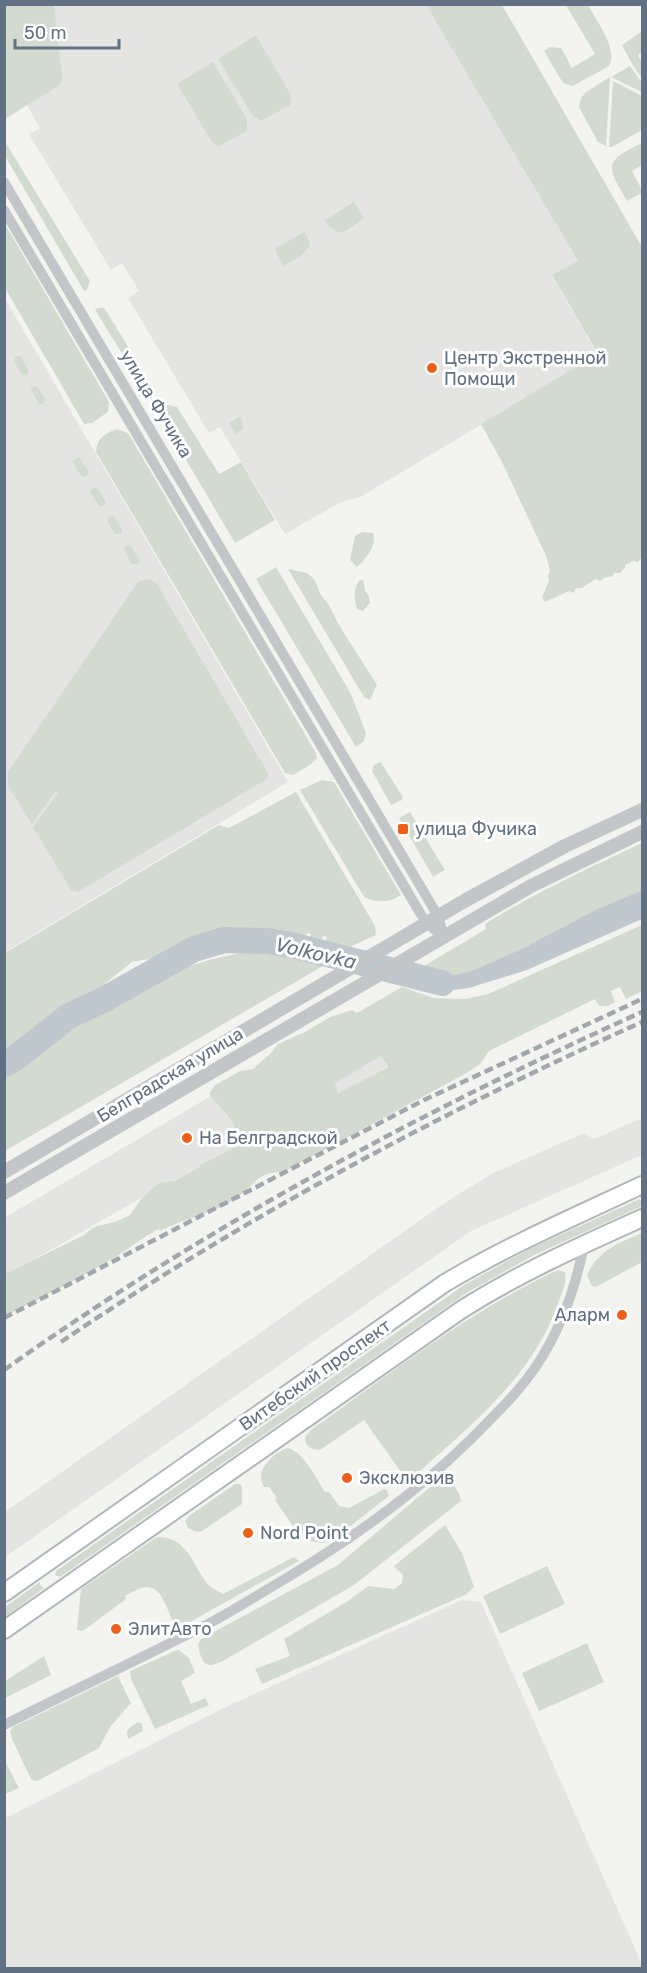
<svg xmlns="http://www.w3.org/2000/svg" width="647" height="1973" viewBox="0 0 647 1973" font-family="Rubik,sans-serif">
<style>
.built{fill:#e4e5e3}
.green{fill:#d3dbd0;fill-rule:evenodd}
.water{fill:#bec8ce}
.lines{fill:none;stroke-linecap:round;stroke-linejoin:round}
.river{stroke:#bec8ce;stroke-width:26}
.primary-casing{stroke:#b3b7bb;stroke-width:20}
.minor{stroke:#c3c6c9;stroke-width:10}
.tertiary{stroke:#c3c6c9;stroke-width:14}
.primary{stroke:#fff;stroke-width:16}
.rail{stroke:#a2a7ae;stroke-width:4.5;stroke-dasharray:9 4.5;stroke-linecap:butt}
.poi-dot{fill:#ed5f16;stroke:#fff;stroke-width:2}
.labels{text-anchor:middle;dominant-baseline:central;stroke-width:6;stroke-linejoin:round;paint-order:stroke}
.poi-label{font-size:18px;fill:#617082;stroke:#fff;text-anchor:start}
.street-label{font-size:18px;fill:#617082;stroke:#fff}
.water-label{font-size:20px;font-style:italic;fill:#617987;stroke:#fff}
</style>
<rect width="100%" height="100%" fill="#f3f4ef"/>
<!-- built -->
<path class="built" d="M5,5h421l152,256 -26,15 46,79 -238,142 -19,5 -56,32 -65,-107 -11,6 -81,-135 11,-7 -17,-28 -11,7 -82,-136 11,-6 -13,-23z
M4,297l284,485 -283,170h-1z
M355,1011l32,56 -246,131 -136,78 -1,-58z
M642,1118v37l-171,76 -466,326v-45l441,-310 47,-29 91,-40 10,6z
M462,1600l19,2 161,362v4h-637v-150l227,-114z"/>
<!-- green -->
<path class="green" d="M4,5h50l8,72v5l-4,4 -53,33z
M426,5h76l140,242v310l-4,5 -5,-1 -8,4v3l-5,5h-6l-1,3 -9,2 -4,3 -5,-2 -13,9h-6l-2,5 -5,-2 -24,11 -3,-5 7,-16 -1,-6 2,-4 -3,-13 -45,-96 -21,-38 117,-70 -46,-79 26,-14z
M566,5h22c8,15 31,45 21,61l-36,20 -10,-3 -19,-32 6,-4 11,1 11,20 23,-14z
M642,31v21l-4,3 4,8v16l-10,-15 -10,-19z
M256,35l35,60 -1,10 -29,16 -8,-5 -35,-57z
M213,62l34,57v12l-29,16 -6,-5 -35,-58z
M630,66l12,17v9l-31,-15z
M610,77l-4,69 -8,-4 -19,-35 2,-9 5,-6z
M613,81l29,15v34l-30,17h-3z
M4,140l86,141 -3,9 -3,1 -79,-135z
M642,143v22l-10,6 10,19v3l-15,8c-20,-35 -25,-39 15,-58z
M354,202l10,16c-17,12 -26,24 -39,2z
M5,224l104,178 -1,10 -16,11 -8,1 -79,-136z
M304,232l3,5 3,9 -9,10 -17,10 -8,-14v-4z
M98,308h6l3,4 41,68 3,7 -4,6 -52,-83z
M16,356h5l8,15 -2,4h-5l-8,-14z
M36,385l10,15 -3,4h-4l-8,-14 1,-3z
M168,405l9,2 42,67 22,-12 34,58 -40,23 -77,-131z
M240,416l3,7v5l-7,6 -7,-11z
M117,429l11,4 188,320 1,5 -7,7 -17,10 -8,-2 -189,-321c0,-13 9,-19 21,-23z
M79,457l10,15 -3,5 -5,-1 -8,-14 3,-4z
M93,487l4,1 9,14 -2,4h-5l-9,-14z
M109,516h5l8,14 -1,4h-6l-8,-14z
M362,532l11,1c5,11 -8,27 -16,34l-7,-7 5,-24z
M126,545l5,1 9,14 -2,4h-6l-8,-14z
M276,567l75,127 15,39 -2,8 -8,6 -100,-168z
M288,569l19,4 7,6 7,16 8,10 10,20 38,60 -7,15 -6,-3z
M146,579l6,1 5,4 111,189 -1,6 -189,113 -7,-2 -38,-63 25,-34 -3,-1 -23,32 -24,-38v-14l130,-190z
M360,580h3l2,11 4,5 1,7 -7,8 -6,-2c-3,-9 -4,-22 3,-29z
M380,762l2,2 21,33 -1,3 -11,5 -19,-34 2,-6z
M322,780l12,2 67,113c-11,8 -25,8 -37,2l-64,-107z
M296,792l79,134 1,9 -31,14 -20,-5 2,-7 -4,-1 -2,8 -11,-4 1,-6 -4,-1 -2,7 -36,-9 -32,-1 -33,7 -39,19 -33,6 -35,28 -46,26 -22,16 -18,19 -6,3v-101l214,-128 10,3z
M410,812l35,58 -12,7 -34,-59z
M642,843v47l-47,20 -72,38 -49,22 -28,7 -27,-8 67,-40 -1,-5c50,-31 103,-56 157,-81z
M642,925v66l-16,8 -6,-12 -9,4 4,11 -7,4h-9l-4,-7 -106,52 -9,13 -17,11 -180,97c-21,0 -25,7 -39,20 -21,20 -58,25 -84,39l-1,-2c-17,8 -31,21 -47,30 -35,21 -71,39 -107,57v-42l79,-39 10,-8 21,-5 15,-7 11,-16 18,-16 15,-2 24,-13 4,-4 40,-20c-6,-8 -6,-19 -13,-27 -6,-8 -14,-15 -20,-23l6,-9 25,-14 13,-2 18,-16 7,-9 27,-12 25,-15 22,-7 5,3 45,-26 32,11 31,1 23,-5zM381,1056l7,11 -50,26 -3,-10z
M277,951l53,11 -325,189v-80l31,-15 48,-38 33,-11 23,-15 40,-23 29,-9 35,-8z
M640,1199l2,2v4l-2,2 -106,48 -66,37 -408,285 -5,-2 1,-4 408,-286 67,-37z
M642,1233v29l-46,25 -4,-1 -5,-11c12,-25 31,-32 55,-42z
M558,1270l7,2c2,8 -2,18 -5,26 -25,79 -93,130 -151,183l-8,3 -6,-2 -3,-4 9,-6 -37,-52 -44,30 -8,-1 -6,-5 -1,-7 6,-7c79,-56 158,-119 247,-160z
M287,1448c15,1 30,32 38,44h4l10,14 10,2 35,-19 3,1 2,6 -59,46 -8,1 -13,-2 -12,-13 -2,1 -20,-29 2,-2 -8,-11h-5c-10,-16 8,-33 23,-39z
M442,1477c9,2 19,16 19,24l-107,84 -131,76c-19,9 -21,2 -25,-16l3,-6 137,-74z
M235,1484h5l2,2v18l-40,27 -5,1 -9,-4 -3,-7 4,-5z
M445,1525l17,28 12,34 -9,8 -203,89 -7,-15 35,-13 -6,-17 64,-38 20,-15 26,3 8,-6 1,-8 -9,-9z
M157,1537c30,-1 35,27 50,46 4,5 11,8 16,11l71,-37 5,4 -116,65 -4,1 -4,-2c-7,-11 -12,-38 -28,-38 -7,0 -16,6 -22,9l1,3 -43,32 -6,-1 4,-41z
M547,1566l18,38 -65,30 -17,-38z
M40,1582v3l4,3 -39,29v-10z
M587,1643l17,39 -65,29 -17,-38z
M179,1650l10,8 6,15 -14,8 10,23 14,-6 4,7 -54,24 -24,-50 -1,-8 45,-20z
M44,1656l7,19 -46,23v-17z
M118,1676l13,27 -21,24 -11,21 -60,32 -4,1 -4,-2 -19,-40 -2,-8 3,-4z
M138,1722l4,2 1,7 -15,8 -1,-7 2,-4z
M4,1759l15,29 -14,6h-1z"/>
<!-- water -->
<path class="water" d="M642,890v29l-115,51 -58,18 -16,2 -48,-10 1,-3 13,-8 27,8 28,-7 49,-22 72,-38z"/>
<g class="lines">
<!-- river -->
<path class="river" d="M4,1064l10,-5 55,-43 36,-17 89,-50 30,-9 43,1 24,4 151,38"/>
<defs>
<path id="primary" d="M4,1593l441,-310c64,-38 131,-67 197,-98
M4,1630l457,-320c58,-37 119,-64 181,-92"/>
</defs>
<!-- primary casing -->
<use href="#primary" class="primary-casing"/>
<!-- minor -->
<path class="minor" d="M4,182l434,734 6,21
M4,210l422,713 18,14
M4,1725c67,-34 134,-65 200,-99 20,-10 39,-22 59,-34 74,-43 145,-91 207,-152 24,-24 48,-47 67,-75 24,-37 39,-77 47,-121"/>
<!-- tertiary -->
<path class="tertiary" d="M4,1172l462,-272 99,-54 77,-36
M4,1193l527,-307 111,-54"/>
<!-- primary -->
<use href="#primary" class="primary"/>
<!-- rail -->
<path class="rail" d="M4,1318l420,-218 218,-101
M61,1342c184,-125 379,-229 581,-320
M4,1370c200,-142 416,-258 638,-358"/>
</g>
<!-- markers -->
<g class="poi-dot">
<circle cx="432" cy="368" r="6"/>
<rect x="397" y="823" width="12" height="12" rx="3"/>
<circle cx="187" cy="1138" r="6"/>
<circle cx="622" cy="1315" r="6"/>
<circle cx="347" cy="1478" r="6"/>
<circle cx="248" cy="1533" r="6"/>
<circle cx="116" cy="1629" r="6"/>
</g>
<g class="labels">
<!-- poi labels -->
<g class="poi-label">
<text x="444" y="358">Центр Экстренной<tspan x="444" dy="21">Помощи</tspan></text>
<text x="415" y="829">улица Фучика</text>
<text x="199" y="1138">На Белградской</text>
<text x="610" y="1315" text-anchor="end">Аларм</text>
<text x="359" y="1478">Эксклюзив</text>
<text x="260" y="1533">Nord Point</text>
<text x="128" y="1629">ЭлитАвто</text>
</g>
<!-- street labels -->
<g class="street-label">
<text transform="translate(156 404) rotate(59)">улица Фучика</text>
<text transform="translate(170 1075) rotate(-31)">Белградская улица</text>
<text transform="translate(315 1375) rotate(-35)">Витебский проспект</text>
</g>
<!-- water labels -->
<g class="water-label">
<text transform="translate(316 953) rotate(13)">Volkovka</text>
</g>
</g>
<!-- border -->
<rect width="647" height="1973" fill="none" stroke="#617082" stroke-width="12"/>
<!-- scale -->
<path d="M15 39v9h104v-9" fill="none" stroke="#617082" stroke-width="3"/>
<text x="24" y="39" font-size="18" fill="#617082" stroke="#ffffff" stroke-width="4.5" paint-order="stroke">50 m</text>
</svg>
